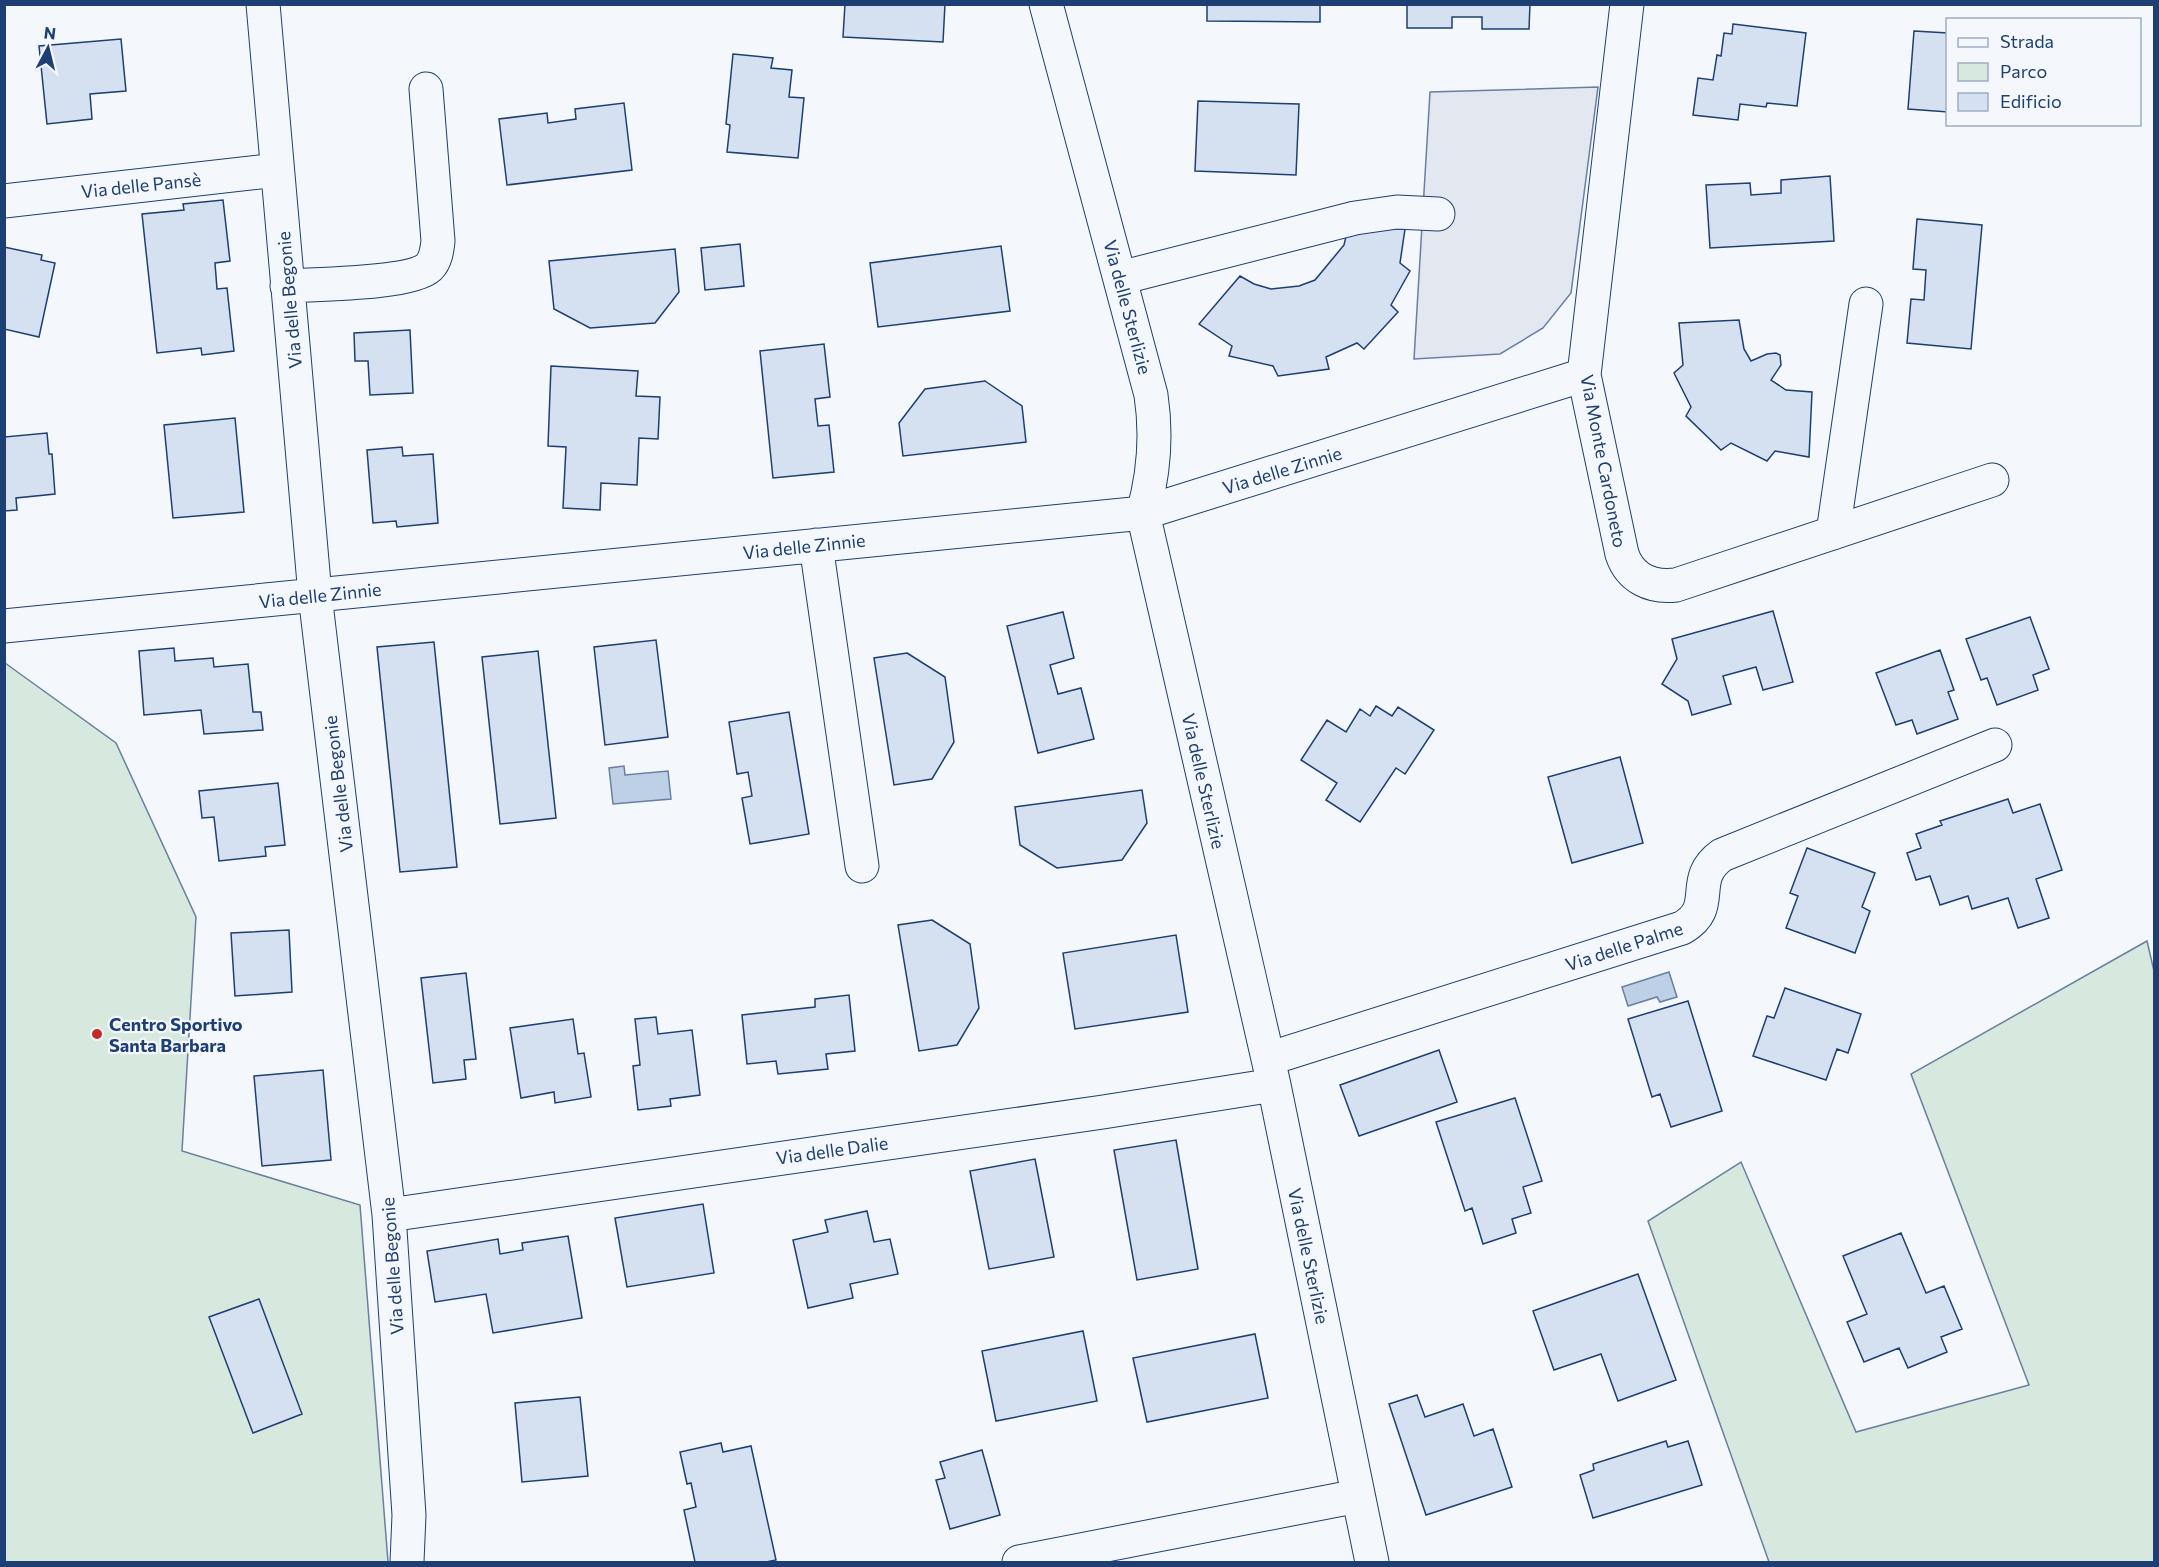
<svg xmlns="http://www.w3.org/2000/svg" width="2159" height="1567" viewBox="0 0 2159 1567" font-family="Commissioner,sans-serif">
<style>
.green{fill:#d7e8df;stroke:#687fa3;stroke-width:1.5}
.parking{fill:#e3e8f0;stroke:#687fa3;stroke-width:1.5}
.water{fill:#bed0e5;stroke:#687fa3;stroke-width:1.5}
.building{fill:#d5e0f0;stroke:#1d3f73;stroke-width:1.5}
.lines{fill:none;stroke-linecap:round;stroke-linejoin:round}
.minor-casing{stroke:#1d3f73;stroke-width:35}
.minor{stroke:#f4f7fb;stroke-width:33}
.poi-dot{fill:#c62828;stroke:#f4f7fb;stroke-width:2}
.labels{text-anchor:middle;dominant-baseline:central;stroke-width:4.5;stroke-linejoin:round;paint-order:stroke}
.street-label{font-size:18px;fill:#1d3f73;stroke:#f4f7fb}
.poi-label{font-size:18px;font-weight:bold;fill:#1d3f73;stroke:#f4f7fb;text-anchor:start}
</style>
<rect width="100%" height="100%" fill="#f4f7fb"/>
<!-- green -->
<path class="green" d="M5,663l111,80 80,174 -14,234 178,54 28,357h-383z
M2147,941l7,30v591h-385l-121,-341 93,-59 115,270 173,-47 -118,-311z"/>
<!-- parking -->
<path class="parking" d="M1598,87l-27,206 -28,35 -43,26 -86,5 16,-267z"/>
<!-- water -->
<path class="water" d="M624,766l1,9 43,-4 3,28 -58,5 -4,-36z
M1669,972l8,25 -17,5 -3,-5 -29,9 -6,-19z"/>
<!-- building -->
<path class="building" d="M845,4h100l-2,38 -100,-5z
M1207,4h113v18l-113,-1z
M1407,4h123l-1,25h-47v-12h-30v11h-45z
M1733,24l73,9 -9,73 -30,-3 -1,4 -26,-3 -2,16 -45,-5 5,-37 15,2 4,-25 4,1 3,-23 8,1z
M1914,31l34,2v79l-40,-3z
M121,39l5,52 -36,3 2,25 -45,5 -8,-78z
M733,54l40,4 -2,10 21,2 -3,27 15,1 -6,60 -71,-6 3,-27 -4,-1z
M1198,101l101,3 -3,71 -101,-4z
M624,103l8,67 -125,15 -8,-66 48,-6 1,10 28,-4 -1,-10z
M1830,176l4,65 -124,7 -4,-63 44,-2 1,12 30,-2v-13z
M223,200l7,61 -15,2 2,26 10,-1 7,63 -32,4 -1,-7 -44,5 -15,-139 42,-4 -1,-6z
M1917,219l65,6 -11,124 -64,-6 4,-44 13,1 2,-30 -13,-1z
M1348,228l57,1 -5,34 10,8 -19,34 7,7 -34,37 -7,-6 -31,14 3,12 -51,7 -5,-10 -44,-10 3,-10 -33,-22 41,-48 14,8 17,5 28,-3 16,-6 29,-35z
M740,244l4,42 -39,4 -4,-42z
M1001,246l9,65 -132,16 -8,-64z
M4,247l38,8 -1,5 14,3 -16,74 -35,-8z
M675,249l4,43 -24,31 -65,5 -36,-19 -5,-48z
M1739,320l5,29 7,12 16,-7 9,-1 4,2 1,10 -10,15 15,10 26,2 -3,65 -34,-6 -8,10 -36,-18 -10,7 -35,-34 5,-9 -17,-34 9,-8 -4,-42z
M410,330l3,63 -43,2 -2,-34h-13l-1,-28z
M824,344l6,53 -15,2 3,27 11,-1 5,47 -61,6 -13,-127z
M551,366l87,5 -2,25 24,1 -2,42 -19,-1 -2,47 -36,-2 -1,27 -37,-2 3,-61 -18,-1z
M985,381l37,25 4,36 -123,14 -4,-33 26,-34z
M235,418l9,94 -71,6 -9,-93z
M4,426l1,11 42,-4 2,21h3l3,40 -39,4 1,12 -13,1z
M402,447l1,9 30,-2 5,69 -41,4 -1,-6 -23,2 -6,-73z
M1773,611l20,71 -30,8 -7,-23 -33,9 8,28 -39,11 -4,-14 -26,-17 15,-25 -5,-20z
M1063,612l11,46 -24,7 8,29 23,-6 13,51 -56,14 -31,-127z
M2030,617l19,52 -16,6 5,15 -41,15 -10,-27 -6,2 -15,-41z
M656,640l12,97 -63,8 -11,-98z
M434,642l23,225 -57,5 -23,-225z
M174,648l1,13 38,-3 1,9 34,-3 5,48h8l2,18 -59,4 -3,-24 -57,5 -5,-64z
M1940,650l14,40 -6,2 10,27 -41,15 -5,-14 -16,5 -20,-52z
M538,651l18,167 -56,6 -18,-167z
M907,653l38,24 9,65 -22,37 -38,6 -20,-127z
M1376,706l16,10 6,-9 36,23 -29,44 -9,-6 -36,54 -34,-22 11,-17 -36,-23 26,-40 19,12 14,-23 10,7z
M789,712l20,122 -59,10 -8,-46 10,-2 -4,-24 -11,2 -8,-52z
M1620,757l23,86 -71,20 -24,-86z
M278,783l7,62 -20,2 1,9 -47,5 -5,-44 -12,1 -3,-27z
M1142,790l5,33 -25,37 -65,8 -37,-23 -5,-38z
M2008,799l5,14 27,-9 22,66 -26,9 13,39 -31,10 -10,-30 -36,11 -4,-13 -28,9 -10,-29 -14,4 -9,-27 14,-5 -5,-14 26,-9 -2,-4z
M1807,848l68,25 -13,34 8,4 -15,42 -69,-25 12,-32 -8,-3z
M932,920l38,24 9,64 -22,37 -38,6 -21,-126z
M289,930l3,62 -57,4 -4,-63z
M1176,935l12,77 -113,17 -12,-76z
M466,973l10,86 -12,1 2,19 -33,4 -12,-105z
M1785,988l76,26 -13,39 -11,-4 -11,31 -73,-24 14,-40 7,2z
M849,995l6,56 -29,3 2,15 -50,5 -2,-13 -29,3 -5,-49 73,-8v-8z
M1688,1001l34,110 -51,16 -11,-33 -8,3 -24,-78z
M656,1017l2,17 34,-4 8,65 -30,4 1,7 -33,4 -5,-44 7,-1 -5,-46z
M573,1019l5,35 6,-1 7,44 -36,6 -1,-11 -33,6 -11,-70z
M1439,1050l18,52 -98,34 -19,-51z
M323,1070l8,90 -69,6 -8,-90z
M1515,1098l27,83 -19,6 8,26 -19,6 4,14 -33,11 -11,-36 -7,3 -29,-89z
M1176,1140l22,129 -61,11 -23,-130z
M1035,1159l19,98 -65,12 -19,-98z
M703,1204l11,69 -87,14 -12,-69z
M867,1211l7,31 16,-3 8,35 -48,10 3,14 -45,10 -15,-68 35,-8 -3,-12z
M1901,1233l25,60 18,-7 18,43 -21,8 6,15 -39,16 -9,-20 -35,14 -17,-40 20,-8 -24,-58z
M568,1236l14,82 -89,15 -7,-39 -51,8 -8,-51 71,-12 2,15 23,-4 -1,-7z
M1638,1274l38,106 -58,21 -17,-47 -47,16 -21,-59z
M259,1299l43,115 -49,19 -44,-116z
M1083,1331l14,70 -101,20 -14,-70z
M1255,1334l13,64 -121,24 -14,-64z
M1417,1395l8,22 38,-13 11,32 19,-7 19,58 -86,28 -37,-111z
M580,1397l8,79 -66,6 -7,-79z
M1666,1441l2,6 20,-6 14,44 -109,33 -13,-43 14,-5 -1,-6z
M721,1443l2,9 28,-6 25,114 -10,2h-71l-11,-52 12,-3 -5,-24 -4,1 -7,-32z
M982,1450l18,65 -50,14 -14,-49 9,-2 -5,-16z"/>
<g class="lines">
<defs>
<path id="minor" d="M263,4l52,591 74,620 20,300 -2,47
M1046,4l105,391c6,40 3,79 -8,118l131,572 98,477
M1627,4l-43,371 38,179c8,24 29,34 54,31l316,-105
M4,201l273,-31
M1120,278l235,-60 42,-6 41,2
M287,286c29,-2 124,-2 142,-19 7,-7 8,-17 9,-26l-12,-152
M1833,533l33,-229
M816,545l46,321
M4,626l1139,-113 441,-138
M1268,1059l414,-131c37,-21 5,-48 40,-73l273,-110
M389,1215l714,-103 171,-27
M1019,1562l339,-66"/>
</defs>
<!-- minor casing -->
<use href="#minor" class="minor-casing"/>
<!-- minor -->
<use href="#minor" class="minor"/>
</g>
<!-- markers -->
<circle class="poi-dot" cx="97" cy="1034" r="6"/>
<g class="labels">
<!-- street labels -->
<g class="street-label">
<text transform="translate(141 185) rotate(-6)">Via delle Pansè</text>
<text transform="translate(289 300) rotate(-95)">Via delle Begonie</text>
<text transform="translate(1128 307) rotate(75)">Via delle Sterlizie</text>
<text transform="translate(1604 461) rotate(79)">Via Monte Cardoneto</text>
<text transform="translate(1282 470) rotate(-17)">Via delle Zinnie</text>
<text transform="translate(804 546) rotate(-6)">Via delle Zinnie</text>
<text transform="translate(320 595) rotate(-6)">Via delle Zinnie</text>
<text transform="translate(1204 781) rotate(77)">Via delle Sterlizie</text>
<text transform="translate(338 784) rotate(-97)">Via delle Begonie</text>
<text transform="translate(1624 946) rotate(-18)">Via delle Palme</text>
<text transform="translate(832 1150) rotate(-8)">Via delle Dalie</text>
<text transform="translate(1309 1256) rotate(78)">Via delle Sterlizie</text>
<text transform="translate(392 1266) rotate(-94)">Via delle Begonie</text>
</g>
<!-- poi labels -->
<g class="poi-label">
<text x="109" y="1024">Centro Sportivo<tspan x="109" dy="21">Santa Barbara</tspan></text>
</g>
</g>
<!-- border -->
<rect width="2159" height="1567" fill="none" stroke="#1d3f73" stroke-width="12"/>
<!-- legend -->
<rect x="1946" y="18" width="195" height="108" fill="#f4f7fb" stroke="#9eadc5" stroke-width="1.5"/>
<rect x="1958" y="38" width="30" height="9" fill="#f4f7fb" stroke="#9eadc5" stroke-width="1.5"/>
<text x="2000" y="48" font-size="18" fill="#1d3f73">Strada</text>
<rect x="1958" y="63" width="30" height="18" fill="#d7e8df" stroke="#9eadc5" stroke-width="1.5"/>
<text x="2000" y="78" font-size="18" fill="#1d3f73">Parco</text>
<rect x="1958" y="93" width="30" height="18" fill="#d5e0f0" stroke="#9eadc5" stroke-width="1.5"/>
<text x="2000" y="108" font-size="18" fill="#1d3f73">Edificio</text>
<!-- north arrow -->
<g transform="translate(48 48) rotate(7)" stroke="#f4f7fb" stroke-width="4.5" paint-order="stroke">
<path d="M0-4.5L10 22L0 15L-10 22Z" fill="#1d3f73"/>
<text y="-9" font-size="16" font-weight="bold" text-anchor="middle" fill="#1d3f73">N</text>
</g>
</svg>
